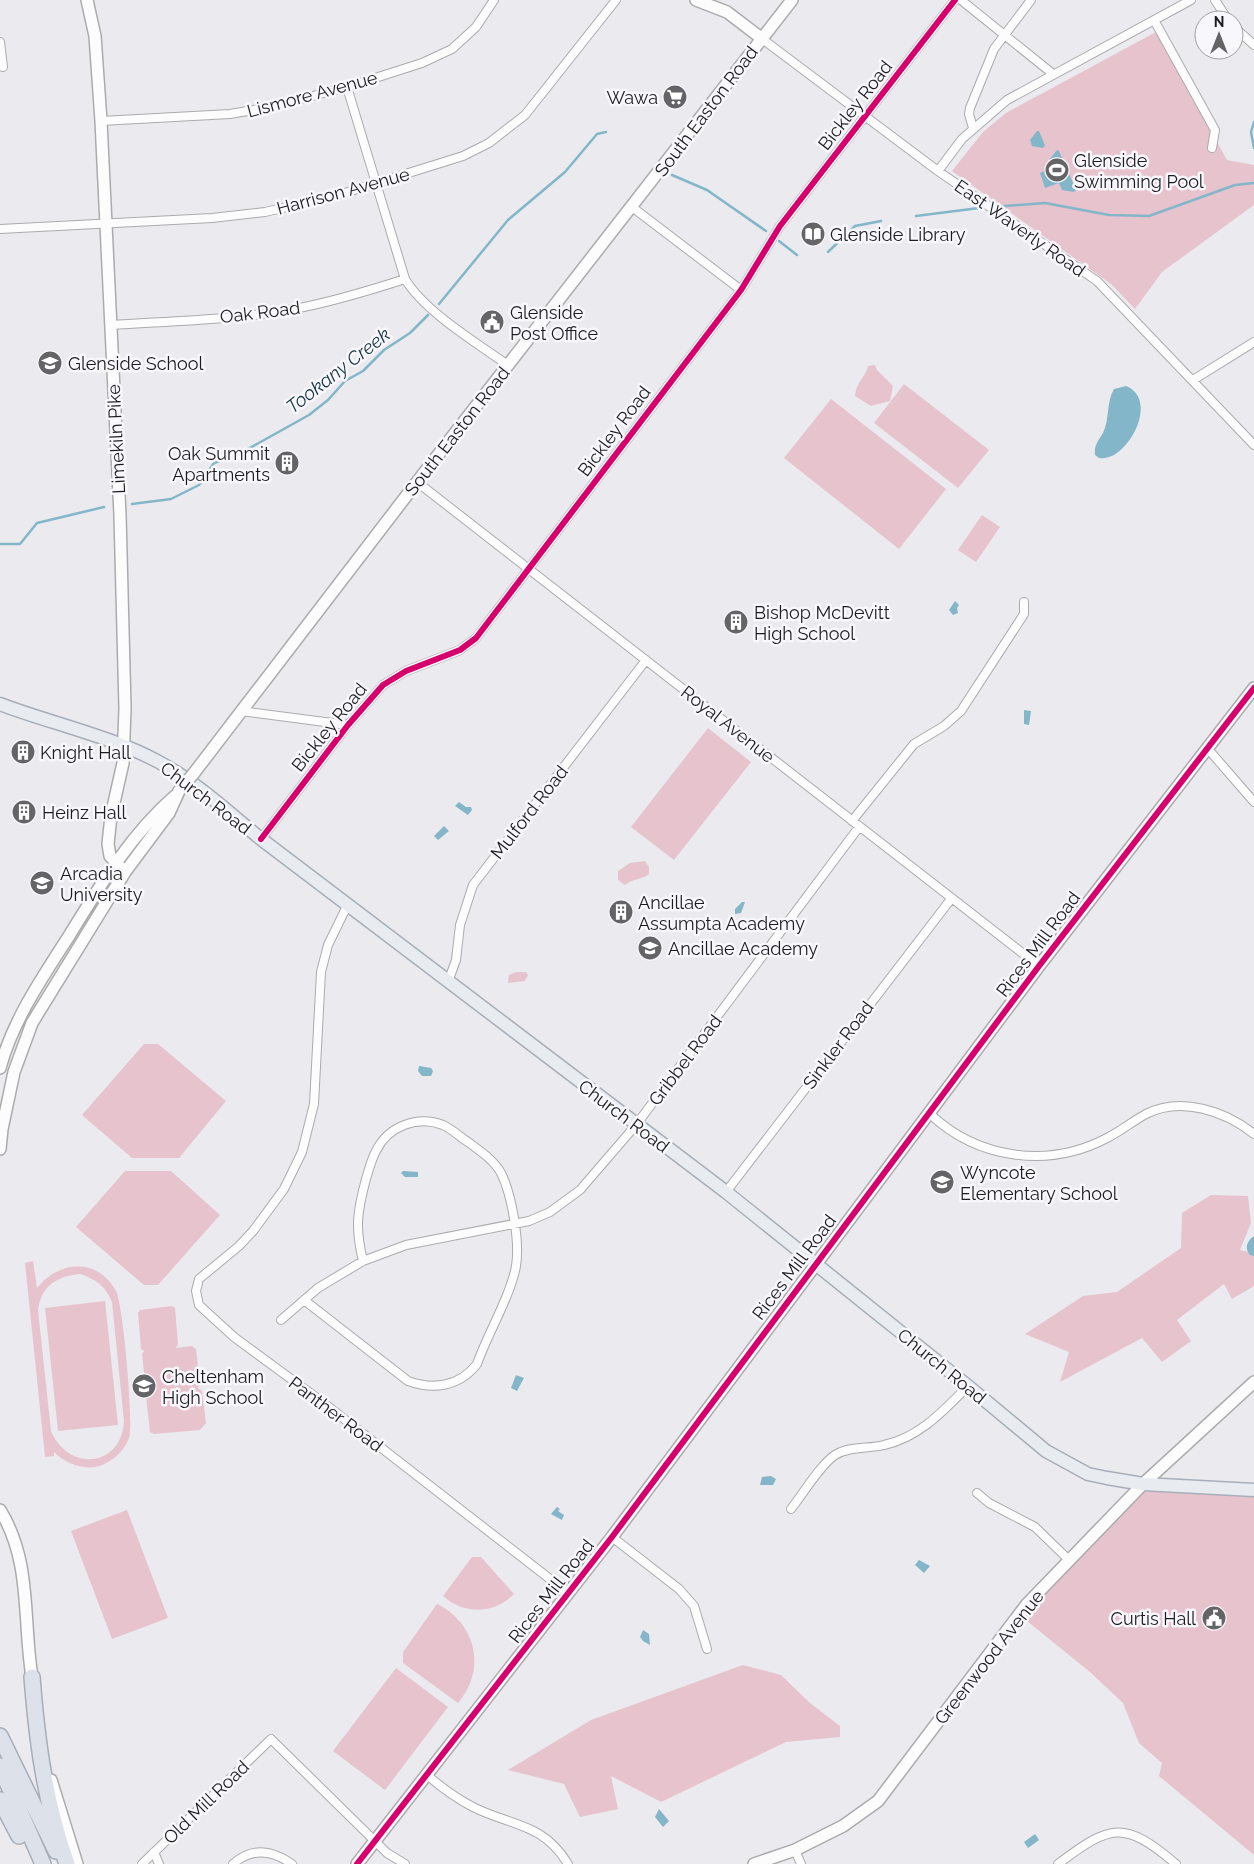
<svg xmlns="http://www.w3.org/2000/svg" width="1254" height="1864" viewBox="0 0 1254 1864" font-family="Raleway,sans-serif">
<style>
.green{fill:#e7c3ce;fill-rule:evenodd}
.water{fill:#83b6c9}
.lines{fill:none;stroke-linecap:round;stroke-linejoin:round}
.stream{stroke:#83b6c9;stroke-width:2.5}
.street-casing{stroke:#ababad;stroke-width:10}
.secondary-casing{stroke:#ababad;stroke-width:14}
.primary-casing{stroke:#a8aeb9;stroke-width:15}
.highway-casing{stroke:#a8aeb9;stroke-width:18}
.street{stroke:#fcfcfc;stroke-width:8}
.secondary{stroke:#fcfcfc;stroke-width:11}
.primary{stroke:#e8ecf1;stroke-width:12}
.highway{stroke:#dde2ea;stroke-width:15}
.secondary-bridge-casing{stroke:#ababad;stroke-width:14;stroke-linecap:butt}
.secondary-bridge{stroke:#fcfcfc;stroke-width:11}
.cycleway-casing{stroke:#f8f7fc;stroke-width:9}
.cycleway{stroke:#d6006c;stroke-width:6}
.labels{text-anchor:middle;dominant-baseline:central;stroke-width:5;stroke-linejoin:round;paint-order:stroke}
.street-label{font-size:18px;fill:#1c1c1e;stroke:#f8f7fc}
.poi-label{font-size:18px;fill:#1c1c1e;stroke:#f8f7fc;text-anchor:start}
.water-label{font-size:19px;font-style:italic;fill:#143642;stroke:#f8f7fc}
</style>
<rect width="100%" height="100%" fill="#ebeaee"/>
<!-- green -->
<path class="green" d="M1156,32l71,128 27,5v40l-92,67 -27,37 -24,-25 -159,-113 31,-39 23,-19z
M875,365l2,5 16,16 -3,15 -19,5 -16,-10c2,-16 11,-19 13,-30z
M904,384l85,66 -31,38 -84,-65z
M831,399l115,90 -47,60 -115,-91z
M982,515l18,12 -24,35 -18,-12z
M708,728l43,34 -77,98 -43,-33z
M645,861l4,6v7c-7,6 -16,4 -24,11l-7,-5v-9l12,-8z
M516,972h10l2,3 -3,6 -17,2 1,-8z
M144,1044h14l68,57 -47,57h-47l-50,-43z
M125,1171h46l49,44 -62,70h-14l-68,-58z
M1211,1195l37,1 3,27 -11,27 14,3v33l-22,13 -8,-15 -47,36 14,21 -29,21 -20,-24 -82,44 9,-30 -44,-18 58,-38 34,-4 64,-44 1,-35z
M33,1261l4,27c21,-27 61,-31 79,3 7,13 18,133 13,147 -5,14 -19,26 -34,29 -15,2 -30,-4 -41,-15v4l-9,1 -20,-194zM80,1274c16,5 26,13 32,28l12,119c-2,46 -55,52 -73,10l-13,-121c3,-24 19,-34 42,-36z
M105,1301l13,124 -60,6 -13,-123z
M172,1306l3,2 3,36 -2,4 16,-2 4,3 4,35 -2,4 4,3 4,32 -6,7 -46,4 -4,-2 -4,-36 3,-3 -3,-2 -4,-37 2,-3 -3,-2 -3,-36 2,-3z
M231 1379a6 6 0 1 1 12 0a6 6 0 1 1-12 0Z
M1149,1491l105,5v359l-95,-79 3,-13 -23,-20 -16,-40 -33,-31 -68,-55 119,-124z
M127,1510l41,108 -56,21 -41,-108z
M472,1557h9l33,37c-20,20 -50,21 -71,2z
M437,1604c39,19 50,65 21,99l-55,-40v-11z
M743,1665l38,10 29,28 30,23v11l-54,5 -125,60 -50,-26 7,33 -38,8 -16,-33 -56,-14 83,-50z
M396,1668l52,39 -63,83 -52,-39z"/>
<!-- water -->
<path class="water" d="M1037,131h2l6,14 -2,3 -11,-2 -2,-6z
M1057,150l2,1 17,39 -2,2 -12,-2 -3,-7 -14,5 -5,-15 12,-6 -3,-7z
M1126,386c35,14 0,77 -27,72l-4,-3c-1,-10 3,-14 8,-22 7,-14 3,-31 11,-44z
M955,601l4,4 -2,3 1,5 -5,2 -4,-5z
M1024,710l7,1 -2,14 -5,-1z
M459,802l7,5h5l1,3 -4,5 -13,-9z
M444,826l5,5 -11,9 -4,-4z
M742,902h3l-4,11 -6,1v-5z
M419,1066l12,2 2,3 -2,5h-9l-4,-5z
M403,1171l15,1v5h-13l-4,-4z
M1254,1236v20l-4,-1c-6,-7 -3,-14 4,-19z
M516,1375l8,3 -7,13 -6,-3z
M771,1476l5,3 -3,6h-13l2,-8z
M557,1507l3,2 -2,2 6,4 -2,5 -11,-6z
M919,1560l11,6 -6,7 -9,-8z
M643,1630l6,4 1,11 -7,-4 -3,-4z
M659,1809l10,12 -6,6 -8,-10z
M1035,1834l4,6 -11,8 -4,-6z"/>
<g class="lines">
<!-- stream -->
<path class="stream" d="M1254,122l-3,10 3,16
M672,175l35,15 59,41
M992,207l53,-4 64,12 40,1 86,-31 19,-2
M916,216l71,-9
M779,241l18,14
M828,252l27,-26 26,-5
M439,304l69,-84 57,-48 32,-38 9,-2
M132,504l39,-5 28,-14 15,-22 25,-9 70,-39 19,-15 17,-19 18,-10 21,-21 26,-17 18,-18
M0,544h20l17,-21 67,-16"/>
<defs>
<path id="street" d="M961,0l92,74
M1215,0l13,20
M1154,20l61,110 -3,18
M1234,27l20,18
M761,38l177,133 159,110 157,164
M0,42l3,25
M347,87l58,192c20,33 72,64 104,87
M101,121l129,-7 41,-7 76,-20 75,-24 30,-14 24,-22 18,-27
M973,128l-4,-14 1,-6 24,-59 37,-49
M938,171l24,-32 45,-39 184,-100
M632,207l109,83
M0,229l212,-11 53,-6 70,-16 128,-40 26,-13 36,-28 91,-115
M111,325c61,-4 123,-5 183,-16 38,-7 74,-18 111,-30
M1193,380l61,-38
M417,482l622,484
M241,711l107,14
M1208,749l46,53
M852,821l62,-77 30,-18 17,-15 63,-97v-12
M261,839l87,-114 35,-40 23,-14 54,-21 16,-12 265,-348 39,-64 175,-226
M348,904l-20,41 -7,27 -7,132 -12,48 -18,37 -31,42 -14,15 -40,33 -3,12 3,14 35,32 87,64 247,192
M448,982l8,-22 4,-35 13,-40 173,-225
M930,1114c48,45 118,55 177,24 14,-7 26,-17 39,-24 35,-18 79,-3 108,20
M726,1192l225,-293
M304,1300l104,81c25,9 51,6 69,-17 10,-29 34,-69 39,-98 4,-24 -4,-71 -15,-93 -7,-13 -21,-22 -33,-31 -8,-5 -16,-13 -25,-17 -25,-10 -55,1 -67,26 -5,9 -7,19 -10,28 -9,33 -11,49 -3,82
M281,1320l37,-32 45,-27 43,-16 123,-24 21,-9 30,-22 56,-65 223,-298
M977,1493l12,10 46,24 34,33
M791,1509c12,-15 29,-44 44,-54 14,-9 34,-6 49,-10 36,-8 59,-34 84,-59
M612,1537l67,52 15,17 13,43
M427,1775c15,13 30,24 48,33 37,18 68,15 93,56
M795,1850l6,14
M154,1852l5,12
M142,1864l129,-125 116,114 18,11
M233,1864c19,-17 39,-14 59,0
M1058,1864c53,-40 66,-44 118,0"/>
<path id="secondary" d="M87,0l8,36 6,85 19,394 5,193 -2,55 -12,53 -3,28 2,12 15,16
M696,0l31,12 34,26
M194,773l223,-291 375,-482
M0,1068c13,-48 42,-90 69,-132 30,-49 62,-102 106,-140
M0,1149l2,-20 12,-57 18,-49 93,-151 44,-59 10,-22
M0,1510c33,53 22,114 33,173
M51,1780l26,84
M357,1864l255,-327 427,-571 215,-278
M754,1864l41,-14 48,-24 35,-25 149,-197 116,-120 111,-102"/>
<path id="primary" d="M0,704c50,19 110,32 157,57 38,20 71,51 104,78l465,353 243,195 77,64 42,23 19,4 36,6 111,6"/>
<path id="highway" d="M32,1677c5,64 13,126 35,187
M0,1736l56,115
M0,1766l43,98
M0,1800l19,36"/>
</defs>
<!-- street casing -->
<use href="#street" class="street-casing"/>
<!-- secondary casing -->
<use href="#secondary" class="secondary-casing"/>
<!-- primary casing -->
<use href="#primary" class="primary-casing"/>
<!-- highway casing -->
<use href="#highway" class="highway-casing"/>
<!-- street -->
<use href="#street" class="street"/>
<!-- secondary -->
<use href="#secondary" class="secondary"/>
<!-- primary -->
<use href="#primary" class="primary"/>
<!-- highway -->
<use href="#highway" class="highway"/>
<defs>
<path id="secondary-bridge" d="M179,791l15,-18"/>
</defs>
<!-- secondary-bridge casing -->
<use href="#secondary-bridge" class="secondary-bridge-casing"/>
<!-- secondary-bridge -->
<use href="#secondary-bridge" class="secondary-bridge"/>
<defs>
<path id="cycleway" d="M261,839l87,-114 35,-40 23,-14 54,-21 16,-12 265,-348 39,-64 175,-226
M357,1864l255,-327 427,-571 215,-278"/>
</defs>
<!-- cycleway casing -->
<use href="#cycleway" class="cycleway-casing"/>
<!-- cycleway -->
<use href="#cycleway" class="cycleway"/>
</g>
<!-- icons -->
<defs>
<symbol id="supermarket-disc" viewBox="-11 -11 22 22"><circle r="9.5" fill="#646467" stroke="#f8f7fc"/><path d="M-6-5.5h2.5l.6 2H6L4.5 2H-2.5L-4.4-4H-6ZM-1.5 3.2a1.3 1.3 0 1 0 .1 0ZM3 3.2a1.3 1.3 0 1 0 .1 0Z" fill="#fff"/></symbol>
<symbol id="stadium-disc" viewBox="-11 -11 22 22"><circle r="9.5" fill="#646467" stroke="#f8f7fc"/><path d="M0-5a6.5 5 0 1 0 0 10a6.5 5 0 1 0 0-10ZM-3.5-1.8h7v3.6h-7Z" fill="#fff"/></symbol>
<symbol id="library-disc" viewBox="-11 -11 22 22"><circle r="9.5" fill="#646467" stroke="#f8f7fc"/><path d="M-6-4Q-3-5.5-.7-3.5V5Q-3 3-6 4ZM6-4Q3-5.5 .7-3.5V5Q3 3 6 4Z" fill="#fff"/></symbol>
<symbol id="civic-disc" viewBox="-11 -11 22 22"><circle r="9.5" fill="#646467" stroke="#f8f7fc"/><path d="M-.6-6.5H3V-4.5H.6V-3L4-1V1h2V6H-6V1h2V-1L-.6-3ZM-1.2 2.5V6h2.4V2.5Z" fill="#fff"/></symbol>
<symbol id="school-disc" viewBox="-11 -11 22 22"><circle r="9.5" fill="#646467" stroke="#f8f7fc"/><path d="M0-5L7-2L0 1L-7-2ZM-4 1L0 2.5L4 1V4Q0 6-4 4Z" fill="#fff"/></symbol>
<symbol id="building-disc" viewBox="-11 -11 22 22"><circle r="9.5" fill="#646467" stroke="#f8f7fc"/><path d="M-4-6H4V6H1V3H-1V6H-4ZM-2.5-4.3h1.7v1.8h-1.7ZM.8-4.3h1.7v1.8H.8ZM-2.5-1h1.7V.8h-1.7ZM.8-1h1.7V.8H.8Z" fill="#fff"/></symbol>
<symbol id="university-disc" viewBox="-11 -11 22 22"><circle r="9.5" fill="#646467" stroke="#f8f7fc"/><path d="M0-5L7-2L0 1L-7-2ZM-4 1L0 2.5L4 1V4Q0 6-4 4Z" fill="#fff"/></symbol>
</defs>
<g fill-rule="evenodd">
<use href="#supermarket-disc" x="661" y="83" width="28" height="28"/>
<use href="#stadium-disc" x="1043" y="156" width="28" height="28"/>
<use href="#library-disc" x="799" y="220" width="28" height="28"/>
<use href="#civic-disc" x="478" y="308" width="28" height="28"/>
<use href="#school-disc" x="36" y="349" width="28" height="28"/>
<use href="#building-disc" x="273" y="449" width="28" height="28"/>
<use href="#building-disc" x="722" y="608" width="28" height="28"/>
<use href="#building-disc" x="9" y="738" width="28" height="28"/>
<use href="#building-disc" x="10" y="798" width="28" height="28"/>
<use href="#university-disc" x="28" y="869" width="28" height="28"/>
<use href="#building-disc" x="607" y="898" width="28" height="28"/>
<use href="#school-disc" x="636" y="934" width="28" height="28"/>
<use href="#school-disc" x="928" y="1168" width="28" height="28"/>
<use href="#school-disc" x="130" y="1372" width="28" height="28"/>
<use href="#civic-disc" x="1200" y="1604" width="28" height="28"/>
</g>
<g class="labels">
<!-- street labels -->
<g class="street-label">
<text transform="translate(312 94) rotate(-15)">Lismore Avenue</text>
<text transform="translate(855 105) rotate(-52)">Bickley Road</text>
<text transform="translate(706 111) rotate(-53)">South Easton Road</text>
<text transform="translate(343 191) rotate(-15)">Harrison Avenue</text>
<text transform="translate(1020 228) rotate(35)">East Waverly Road</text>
<text transform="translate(260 312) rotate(-7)">Oak Road</text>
<text transform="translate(457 431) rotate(-52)">South Easton Road</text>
<text transform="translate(614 431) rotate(-53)">Bickley Road</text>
<text transform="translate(116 439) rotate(-93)">Limekiln Pike</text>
<text transform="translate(728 724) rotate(38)">Royal Avenue</text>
<text transform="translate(329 727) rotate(-51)">Bickley Road</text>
<text transform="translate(206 798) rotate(37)">Church Road</text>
<text transform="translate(529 812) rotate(-52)">Mulford Road</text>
<text transform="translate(1038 944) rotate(-53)">Rices Mill Road</text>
<text transform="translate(838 1045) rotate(-53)">Sinkler Road</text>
<text transform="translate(685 1060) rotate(-53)">Gribbel Road</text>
<text transform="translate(624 1116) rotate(37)">Church Road</text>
<text transform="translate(794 1267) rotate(-53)">Rices Mill Road</text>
<text transform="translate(942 1366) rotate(39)">Church Road</text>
<text transform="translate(336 1414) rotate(37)">Panther Road</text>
<text transform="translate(551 1591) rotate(-52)">Rices Mill Road</text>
<text transform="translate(989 1657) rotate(-52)">Greenwood Avenue</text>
<text transform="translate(206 1802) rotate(-44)">Old Mill Road</text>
</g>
<!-- poi labels -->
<g class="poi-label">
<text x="658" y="97" text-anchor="end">Wawa</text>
<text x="1074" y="160">Glenside<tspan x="1074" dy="21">Swimming Pool</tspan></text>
<text x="830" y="234">Glenside Library</text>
<text x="510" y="312">Glenside<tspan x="510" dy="21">Post Office</tspan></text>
<text x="68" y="363">Glenside School</text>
<text x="270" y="453" text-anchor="end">Oak Summit<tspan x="270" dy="21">Apartments</tspan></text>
<text x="754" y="612">Bishop McDevitt<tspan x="754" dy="21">High School</tspan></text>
<text x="40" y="752">Knight Hall</text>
<text x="42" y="812">Heinz Hall</text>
<text x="60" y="873">Arcadia<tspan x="60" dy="21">University</tspan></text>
<text x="638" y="902">Ancillae<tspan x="638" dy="21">Assumpta Academy</tspan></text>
<text x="668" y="948">Ancillae Academy</text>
<text x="960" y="1172">Wyncote<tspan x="960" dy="21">Elementary School</tspan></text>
<text x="162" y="1376">Cheltenham<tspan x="162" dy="21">High School</tspan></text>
<text x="1196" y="1618" text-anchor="end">Curtis Hall</text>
</g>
<!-- water labels -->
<g class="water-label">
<text transform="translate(338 370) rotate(-38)">Tookany Creek</text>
</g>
</g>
<!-- north arrow -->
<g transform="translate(1219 35)"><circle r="24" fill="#f8f7fc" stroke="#a09fa3"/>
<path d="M0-4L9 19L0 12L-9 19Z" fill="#646467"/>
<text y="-8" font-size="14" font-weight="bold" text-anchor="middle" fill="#1c1c1e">N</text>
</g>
</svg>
